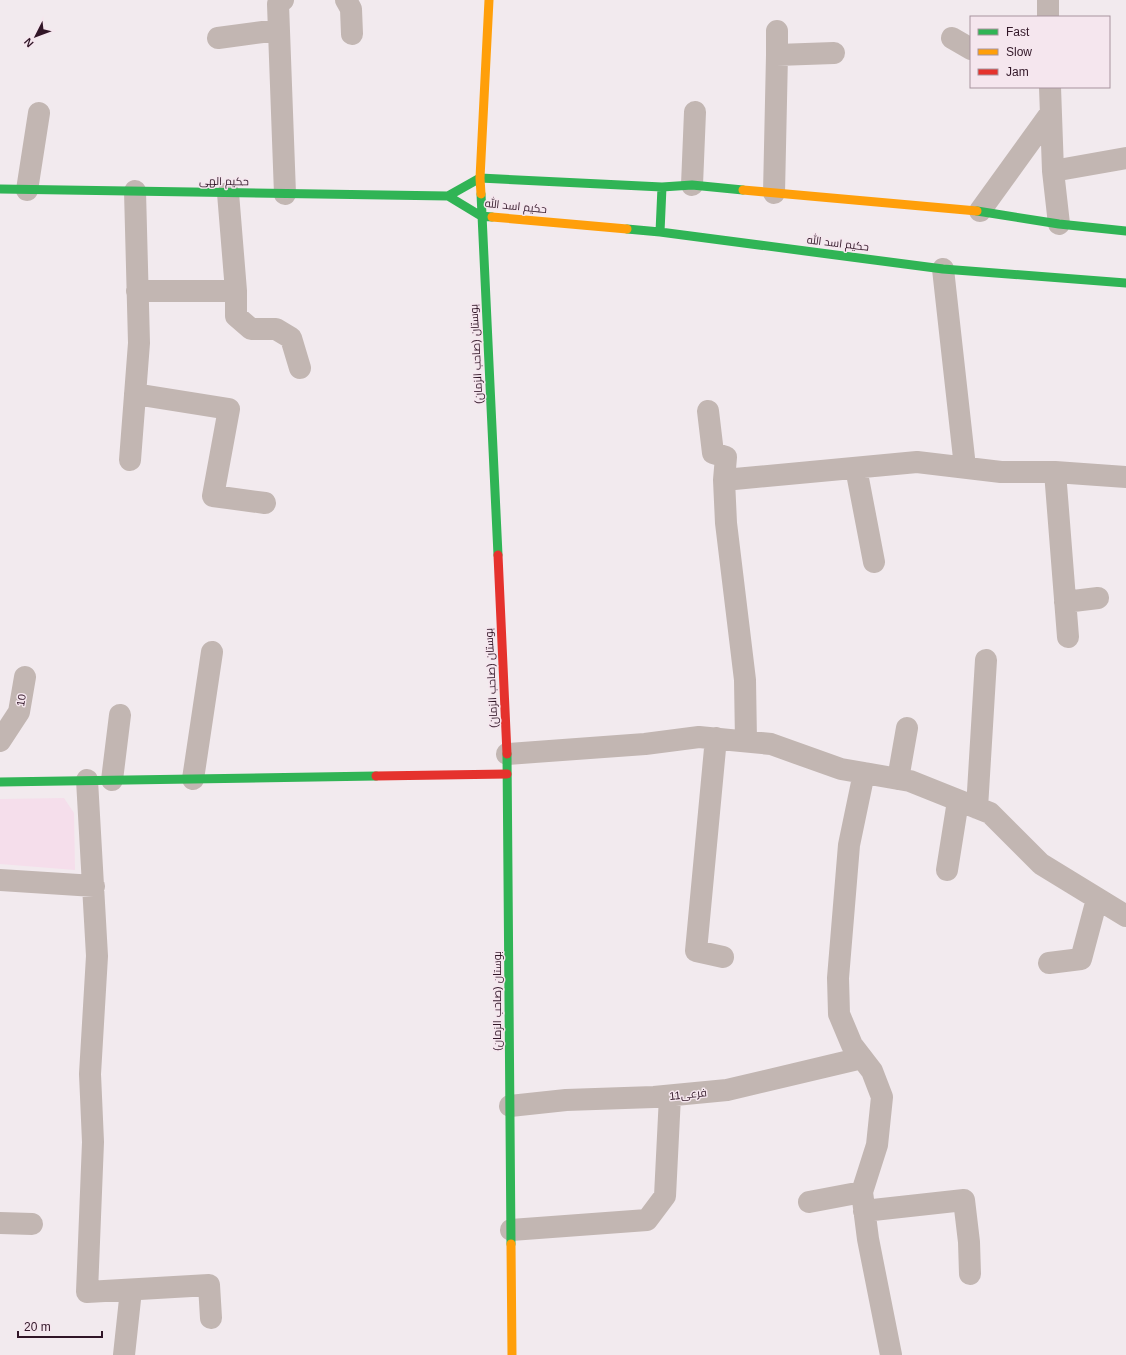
<svg xmlns="http://www.w3.org/2000/svg" width="1126" height="1355" viewBox="0 0 1126 1355" font-family="Arial,Cairo,sans-serif">
<style>
.built{fill:#f5deeb}
.lines{fill:none;stroke-linecap:round;stroke-linejoin:round}
.street{stroke:#c2b6b2;stroke-width:22}
.fast{stroke:#30b455;stroke-width:9}
.slow{stroke:#ff9f0a;stroke-width:9}
.jam{stroke:#e5322d;stroke-width:9}
.labels{text-anchor:middle;dominant-baseline:central;stroke-width:3;stroke-linejoin:round;paint-order:stroke}
.street-label{font-size:11px;fill:#311627;stroke:#f5e6ee}
</style>
<rect width="100%" height="100%" fill="#f2eaee"/>
<!-- built -->
<path class="built" d="M64,798l10,15 1,57 -75,-6v-65z"/>
<g class="lines">
<!-- street -->
<path class="street" d="M283,0l-5,4 7,190
M346,0l5,9 1,25
M1048,0v17
M218,38l60,-8
M952,38l19,11
M777,55l57,-2
M1050,87l3,84 6,53
M1053,171l73,-13
M692,185l3,-73
M27,190l12,-77
M228,193l8,98v25l15,13h25l15,9 9,30
M774,193l3,-138v-24
M980,211l70,-97
M943,269l22,198
M137,291h99
M135,394l94,15 -16,87 52,7
M708,411l5,42 13,4 -2,23 2,43 19,157 1,61
M130,460l9,-117 -4,-152
M856,468l18,94
M1055,472l13,165
M724,480l193,-18 84,10h54l71,5
M1065,602l33,-4
M716,738l-20,213 27,6
M0,741l19,-29 6,-35
M507,754l138,-10 54,-7 72,7 70,25 69,12 80,32 51,51 85,52
M864,773l-15,72 -11,133 1,36 13,31 20,26 10,26 -5,48 -15,47 6,47 23,116
M193,779l19,-127
M898,779l9,-51
M87,780l10,176 -7,118 3,68 -6,150 122,-7 2,33
M112,780l8,-65
M977,808l9,-148
M947,870l11,-69
M0,880l94,6
M1049,963l32,-4 16,-60
M510,1106l56,-6 88,-3 73,-7 135,-32
M809,1202l53,-10
M864,1211l100,-11 5,42 1,32
M0,1223l32,1
M511,1230l136,-10 18,-24 5,-100
M124,1355l7,-65"/>
<!-- fast -->
<path class="fast" d="M0,189l448,7 33,20 11,1
M481,194l17,361
M448,196l32,-18 182,9 30,-2 51,5
M977,211l82,13 67,7
M627,229l33,3 283,37 183,14
M660,232l2,-45
M507,754l4,490
M0,782l376,-6"/>
<!-- slow -->
<path class="slow" d="M743,190l234,21
M481,194l-1,-16 9,-178
M492,217l135,12
M511,1244l1,111"/>
<!-- jam -->
<path class="jam" d="M498,555l9,199
M376,776l131,-2"/>
</g>
<g class="labels">
<!-- street labels -->
<g class="street-label">
<text transform="translate(224 181) rotate(1)">حکیم الهی</text>
<text transform="translate(516 206) rotate(6)">حکیم اسد الله</text>
<text transform="translate(838 243) rotate(7)">حکیم اسد الله</text>
<text transform="translate(476 354) rotate(-93)">بوستان (صاحب الزمان)</text>
<text transform="translate(491 678) rotate(-93)">بوستان (صاحب الزمان)</text>
<text transform="translate(21 700) rotate(-81)">10</text>
<text transform="translate(497 1001) rotate(-90)">بوستان (صاحب الزمان)</text>
<text transform="translate(688 1094) rotate(-6)">فرعی11</text>
</g>
</g>
<!-- legend -->
<rect x="970" y="16" width="140" height="72" fill="#f5e6ee" stroke="#a7939e"/>
<rect x="978" y="29" width="20" height="6" fill="#30b455" stroke="#a7939e"/>
<text x="1006" y="36" font-size="12" fill="#311627">Fast</text>
<rect x="978" y="49" width="20" height="6" fill="#ff9f0a" stroke="#a7939e"/>
<text x="1006" y="56" font-size="12" fill="#311627">Slow</text>
<rect x="978" y="69" width="20" height="6" fill="#e5322d" stroke="#a7939e"/>
<text x="1006" y="76" font-size="12" fill="#311627">Jam</text>
<!-- north arrow -->
<g transform="translate(36 36) rotate(228)" stroke="#f5e6ee" stroke-width="3" paint-order="stroke">
<path d="M0-3L7 15L0 10L-7 15Z" fill="#311627"/>
<text y="-6" font-size="11" font-weight="bold" text-anchor="middle" fill="#311627">N</text>
</g>
<!-- scale -->
<path d="M18 1331v6h84v-6" fill="none" stroke="#311627" stroke-width="2"/>
<text x="24" y="1331" font-size="12" fill="#311627" stroke="#f5e6ee" stroke-width="3" paint-order="stroke">20 m</text>
</svg>
